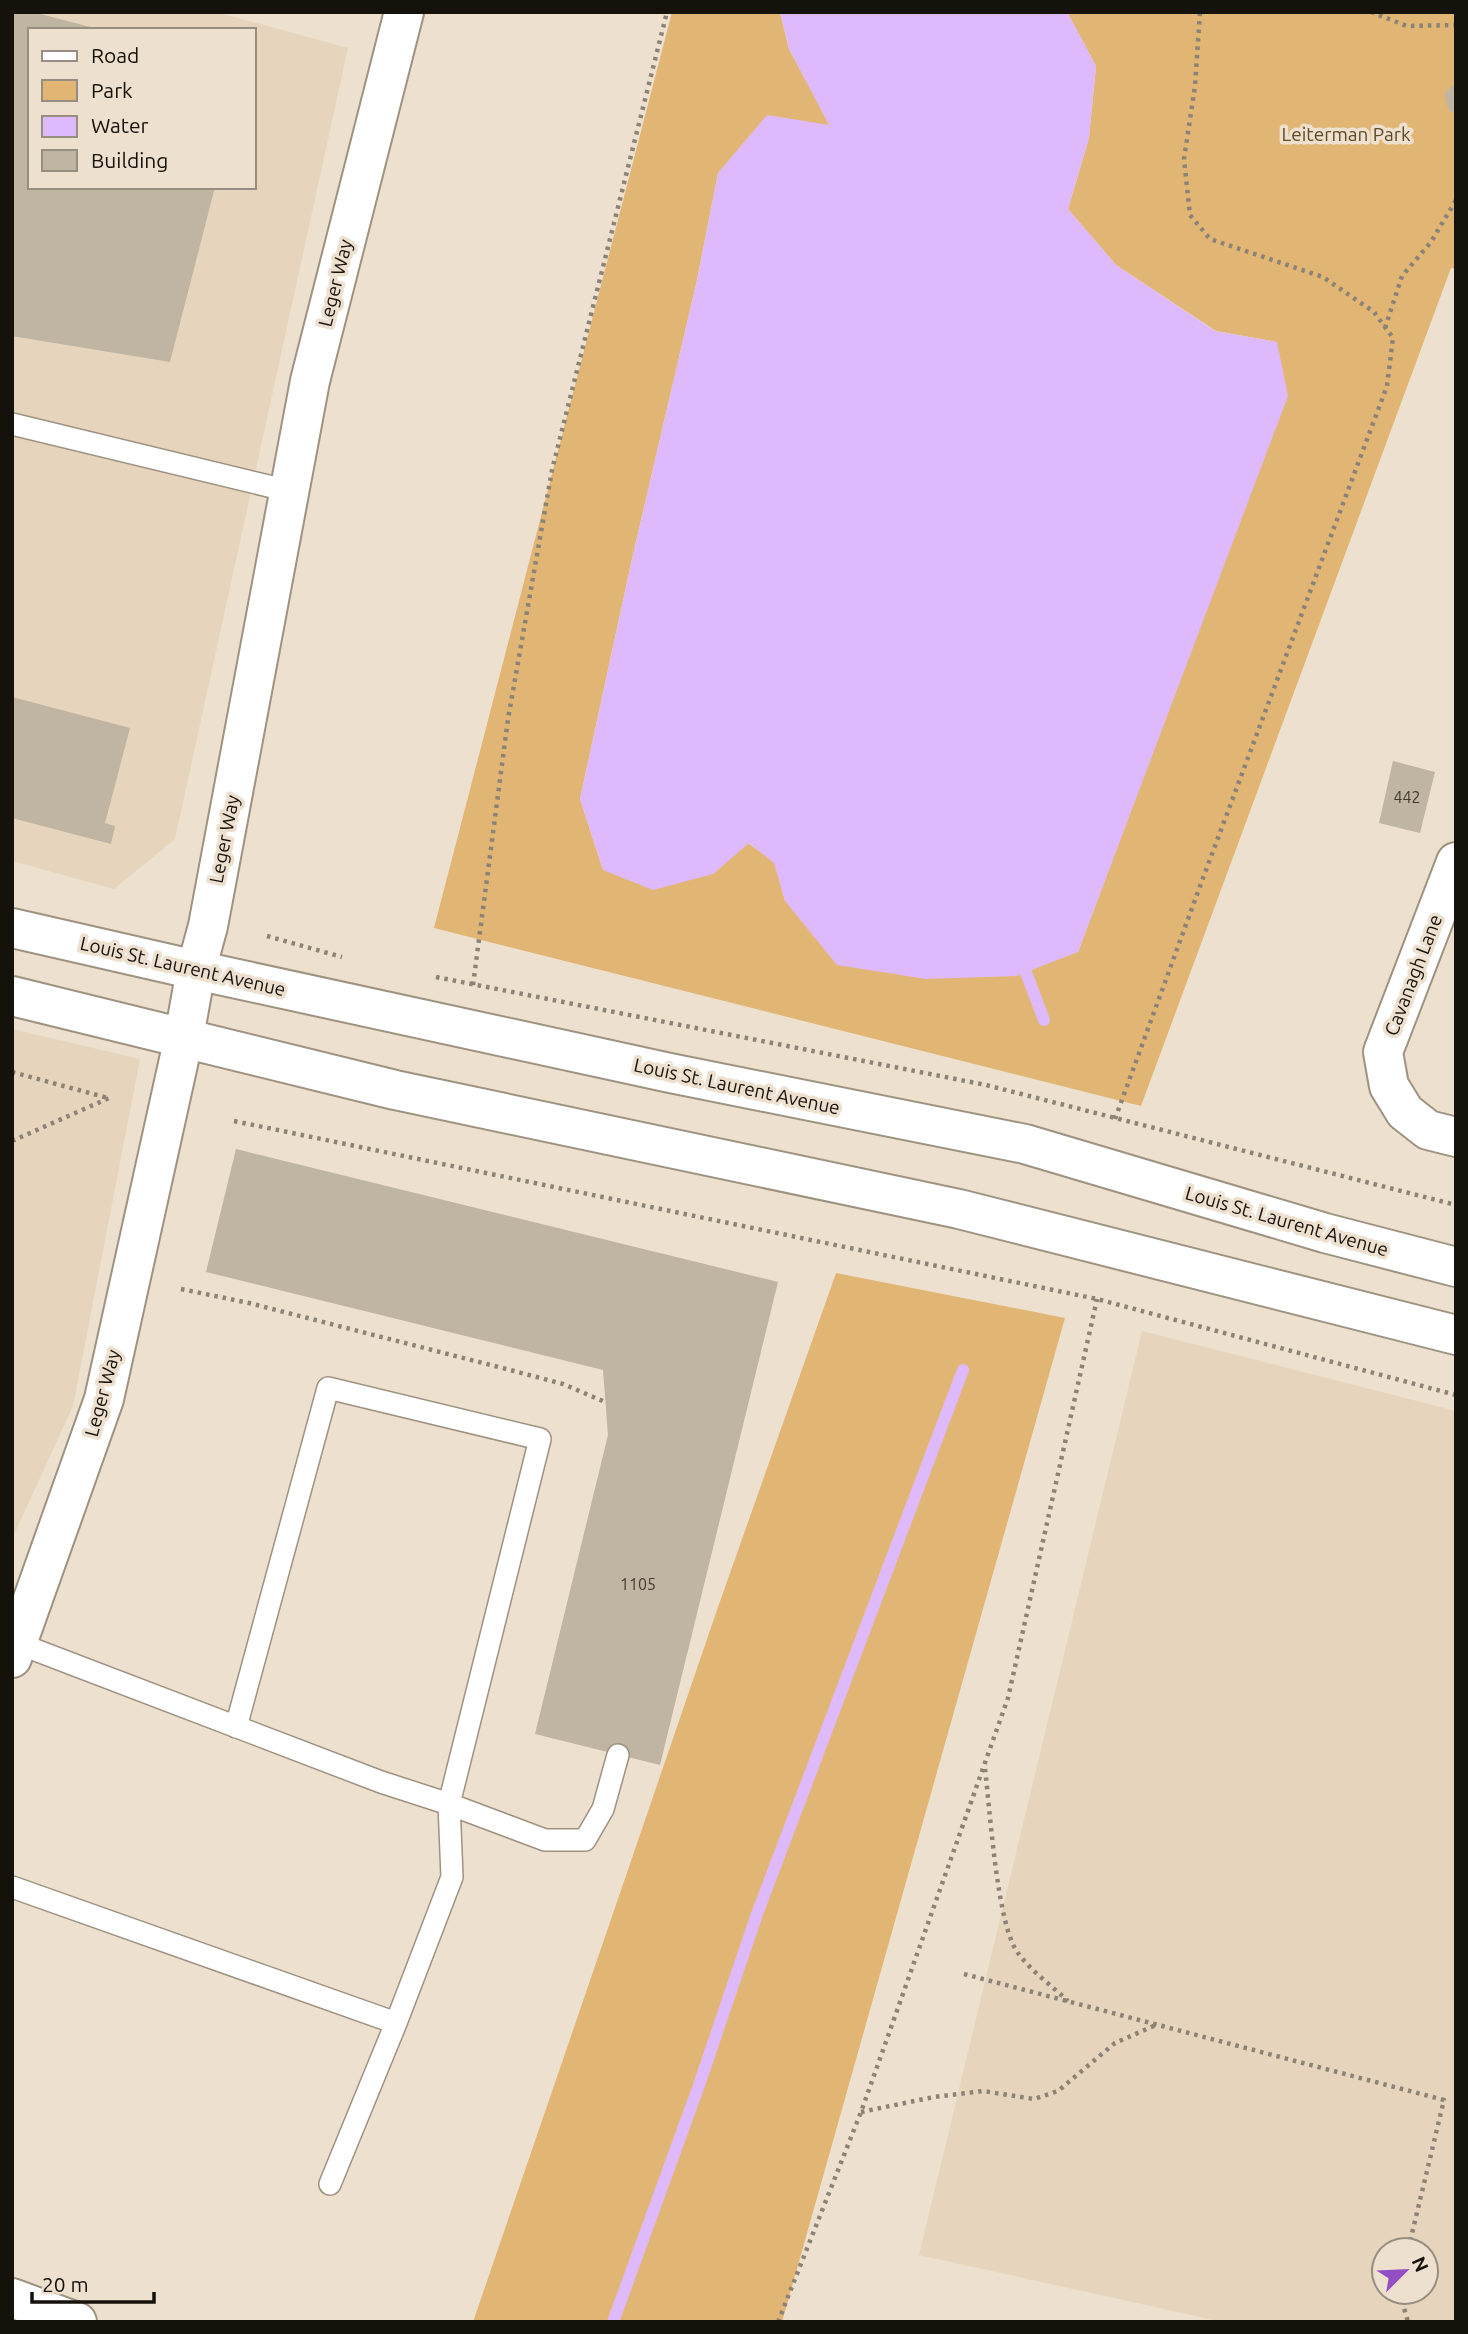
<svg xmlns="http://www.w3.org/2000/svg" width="1468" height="2334" viewBox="0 0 1468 2334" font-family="Ubuntu,sans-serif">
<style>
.built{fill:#e6d5bc;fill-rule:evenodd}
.green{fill:#e1b675}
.water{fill:#debafc}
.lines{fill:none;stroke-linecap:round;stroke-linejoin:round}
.stream{stroke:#debafc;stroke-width:12}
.building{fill:#c0b4a2}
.service-casing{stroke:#9e9281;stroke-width:24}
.minor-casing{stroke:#9e9281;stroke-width:42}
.tertiary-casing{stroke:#9e9281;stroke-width:42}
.secondary-casing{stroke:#9e9281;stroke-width:42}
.path{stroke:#8c8376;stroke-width:4.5;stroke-dasharray:3.5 5;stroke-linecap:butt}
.service{stroke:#fff;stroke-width:21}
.minor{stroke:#fff;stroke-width:38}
.tertiary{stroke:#fff;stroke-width:38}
.secondary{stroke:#fff;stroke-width:38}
.labels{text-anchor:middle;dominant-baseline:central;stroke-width:7;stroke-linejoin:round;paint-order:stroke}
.number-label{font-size:16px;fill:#403a31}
.park-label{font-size:19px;fill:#604925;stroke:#ede0ce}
.street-label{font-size:19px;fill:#15110b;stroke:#ede0ce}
</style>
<rect width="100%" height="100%" fill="#ede0ce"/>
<!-- built -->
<path class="built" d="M12,12h204l132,36 -173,791 -61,50 -102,-28zM30,30h224v157h-224z
M12,1029l128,30 -67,347 -61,133z
M1142,1331l314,80v911h-233l-304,-67zM1384,2250h42v42h-42z"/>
<!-- green -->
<path class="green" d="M672,12h108l9,37 41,76 -112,48 -21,107 -65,279 -52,240 23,71 110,4 35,-31 27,20 10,38 293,51 115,-307 84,-303 -61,-11 -100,-66 -48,-56 21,-71 7,-72 -29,-54h389v257l-5,-1 -310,838 -707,-178z
M836,1273l229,45 -283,1004h-309l244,-712z"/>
<!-- water -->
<path class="water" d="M780,12h287l29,54 -7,72 -21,71 48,56 99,66 62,11 11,54 -210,556 -62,24 -90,3 -89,-14 -52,-64 -11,-38 -25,-20 -36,31 -60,16 -50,-20 -23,-71 52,-240 65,-279 21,-107 49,-58 62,10 -40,-76z"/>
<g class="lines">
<!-- stream -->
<path class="stream" d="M1021,959l23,61
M613,2322l85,-234 59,-174 206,-544"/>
</g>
<!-- building -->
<path class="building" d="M12,12h21l65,17 -68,1v157h185l-45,175 -158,-26z
M1456,82v30l-7,-1 -5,-17z
M12,697l118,31 -25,95 10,3 -4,18 -99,-26z
M1393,761l42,11 -15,61 -41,-10z
M236,1149l542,133 -118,483 -125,-31 73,-299 -5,-65 -397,-98z"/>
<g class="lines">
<defs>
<path id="service" d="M12,424l277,67
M17,1643l364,139 68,22 96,36h40l18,-31 15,-54
M12,1887l384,136 56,-146 -3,-73 91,-365 -212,-51 -92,339
M330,2184l66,-161"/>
<path id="minor" d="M1456,862l-73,190 6,34 16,26 23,18 28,7
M12,2298l65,24"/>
<path id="tertiary" d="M12,1658l92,-259 80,-362 12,-67 12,-44 102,-545 94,-369"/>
<path id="secondary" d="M12,928l184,42 474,103 355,71 300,89 131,34
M12,996l383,94 564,119 497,126"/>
</defs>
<!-- service casing -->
<use href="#service" class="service-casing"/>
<!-- minor casing -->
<use href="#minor" class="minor-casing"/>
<!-- tertiary casing -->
<use href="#tertiary" class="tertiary-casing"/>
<!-- secondary casing -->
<use href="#secondary" class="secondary-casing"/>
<!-- path -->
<path class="path" d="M1371,12l36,14 49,-1
M1385,328l17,-52 29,-34 25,-42
M267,936l75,21
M436,977l550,108 470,120
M473,985l35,-266 44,-249 115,-458
M12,1072l96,26
M1115,1119l88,-241 184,-492 6,-48 -19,-26 -51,-35 -113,-38 -20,-24 -6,-56 11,-73 5,-74
M234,1121l863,178 359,96
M12,1141l97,-43
M181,1289l68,14 265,68 49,13 42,18
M985,1769c5,40 12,157 33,184 13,18 34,33 50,48
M964,1974l480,126 -36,150
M861,2112l73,-15 49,-6 51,8 24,-8 57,-48 41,-18
M1403,2292l1,16 4,14
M778,2322l83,-210 147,-414 89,-399"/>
<!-- service -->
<use href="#service" class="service"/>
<!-- minor -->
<use href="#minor" class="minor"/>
<!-- tertiary -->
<use href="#tertiary" class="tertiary"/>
<!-- secondary -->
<use href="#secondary" class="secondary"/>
</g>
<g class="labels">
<!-- number labels -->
<g class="number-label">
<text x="1407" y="797">442</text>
<text x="638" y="1584">1105</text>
</g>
<!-- park labels -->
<g class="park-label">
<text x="1346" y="134">Leiterman Park</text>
</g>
<!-- street labels -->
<g class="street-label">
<text transform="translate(335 283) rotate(-76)">Leger Way</text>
<text transform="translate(224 839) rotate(-79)">Leger Way</text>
<text transform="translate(183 966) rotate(13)">Louis St. Laurent Avenue</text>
<text transform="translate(1413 975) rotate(-69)">Cavanagh Lane</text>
<text transform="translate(737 1086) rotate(12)">Louis St. Laurent Avenue</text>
<text transform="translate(1287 1221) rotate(16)">Louis St. Laurent Avenue</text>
<text transform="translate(102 1393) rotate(-75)">Leger Way</text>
</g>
</g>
<!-- border -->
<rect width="1468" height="2334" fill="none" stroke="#15110b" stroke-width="28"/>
<!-- legend -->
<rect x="28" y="28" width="228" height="161" fill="#ede0ce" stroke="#978d80" stroke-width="2"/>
<rect x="42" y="51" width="35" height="10" fill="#ffffff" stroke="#978d80" stroke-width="2"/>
<text x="91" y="63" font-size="21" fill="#15110b">Road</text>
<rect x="42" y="80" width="35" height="21" fill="#e1b675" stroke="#978d80" stroke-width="2"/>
<text x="91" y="98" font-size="21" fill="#15110b">Park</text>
<rect x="42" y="116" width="35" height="21" fill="#debafc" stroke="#978d80" stroke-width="2"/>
<text x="91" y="133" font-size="21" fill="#15110b">Water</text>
<rect x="42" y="150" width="35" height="21" fill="#c0b4a2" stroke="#978d80" stroke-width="2"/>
<text x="91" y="168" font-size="21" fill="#15110b">Building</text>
<!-- north arrow -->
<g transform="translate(1405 2271) rotate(66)"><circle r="33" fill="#ede0ce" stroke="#978d80" stroke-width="2"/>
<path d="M0-5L12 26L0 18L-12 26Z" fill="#924ec2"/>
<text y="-10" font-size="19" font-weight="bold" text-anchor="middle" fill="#15110b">N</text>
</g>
<!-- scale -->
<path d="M32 2292v10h122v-10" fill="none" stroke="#15110b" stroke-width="3.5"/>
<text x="42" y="2292" font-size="21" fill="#15110b" stroke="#ede0ce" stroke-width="5" paint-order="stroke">20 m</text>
</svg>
